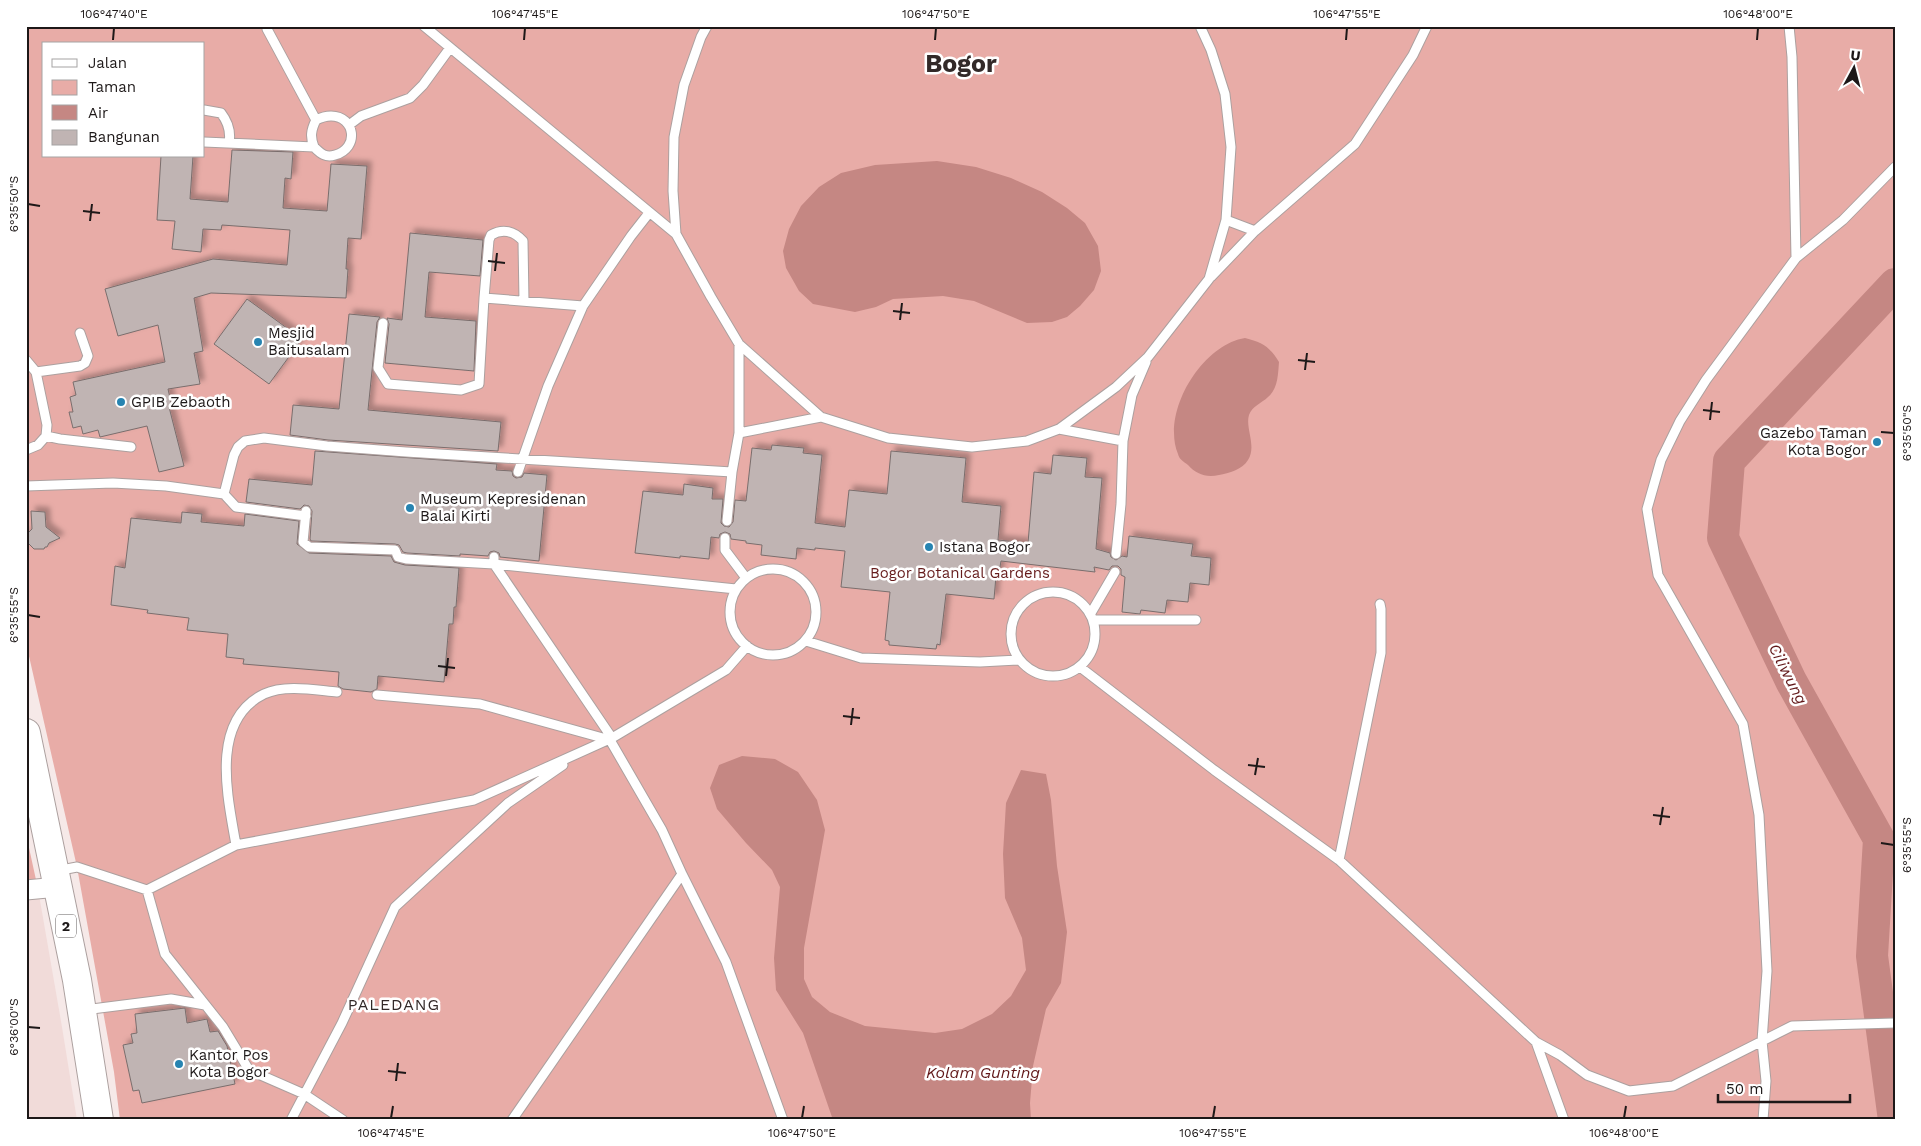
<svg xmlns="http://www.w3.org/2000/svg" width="1921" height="1146" viewBox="0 0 1921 1146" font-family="'Work Sans',sans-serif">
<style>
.built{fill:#f1dbd9}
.green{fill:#e8aca7;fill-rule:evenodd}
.water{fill:#c58783}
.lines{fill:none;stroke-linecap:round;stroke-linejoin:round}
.river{stroke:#c58783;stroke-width:32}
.building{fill:#c0b4b3;stroke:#7a6e6d;filter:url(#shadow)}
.lane-casing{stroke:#aca09f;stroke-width:11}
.street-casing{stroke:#aca09f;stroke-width:21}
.primary-casing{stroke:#aca09f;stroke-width:30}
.lane{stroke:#fff;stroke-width:9}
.street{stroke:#fff;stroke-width:19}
.primary{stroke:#fff;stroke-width:28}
.ticks{fill:none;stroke:#1d1818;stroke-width:2}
.poi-dot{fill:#2784b1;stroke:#fff;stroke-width:2}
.labels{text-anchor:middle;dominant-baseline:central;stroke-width:5;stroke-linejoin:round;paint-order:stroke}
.shield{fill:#fff;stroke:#615d5d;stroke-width:1}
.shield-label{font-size:14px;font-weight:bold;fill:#1d1818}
.poi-label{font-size:15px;fill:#1d1818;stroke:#fff;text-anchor:start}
.park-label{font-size:15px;fill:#661c1c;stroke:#fff}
.water-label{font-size:16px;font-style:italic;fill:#611718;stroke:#fff}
.neighbourhood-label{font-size:16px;letter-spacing:1px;fill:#322928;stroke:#fff}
.town-label{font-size:25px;font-weight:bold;fill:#322928;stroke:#fff}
.neatline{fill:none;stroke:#1d1818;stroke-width:2}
.ticks-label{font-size:12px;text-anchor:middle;fill:#1d1818}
</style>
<defs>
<filter id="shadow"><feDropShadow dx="4.5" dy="-4.5" stdDeviation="2.5" flood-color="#0004"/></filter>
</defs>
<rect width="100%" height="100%" fill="#f6e9e8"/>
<!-- built -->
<path class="built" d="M38,889l24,138 15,93h-51v-230z"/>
<!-- green -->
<path class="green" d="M26,26h1869v1094h-1775l-6,-48 -37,-205 -51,-224zM44,44h160v112h-160z
M26,834l12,55 -12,1z"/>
<!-- water -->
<path class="water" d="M937,161l39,6 35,11 31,14 25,16 18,15 13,23 3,25 -7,19 -14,16 -13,11 -15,5 -25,1 -53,-22 -31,-5 -50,3 -17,8 -21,5 -42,-8 -14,-13 -13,-23 -3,-17 6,-22 12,-23 18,-19 22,-14 34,-8z
M1245,338c17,4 25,9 34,24 -1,12 -1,27 -11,35 -6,6 -16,9 -19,18 -4,13 8,31 -1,45 -6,10 -19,13 -29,15 -13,3 -23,-1 -31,-10 -4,-3 -9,-6 -10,-11 -17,-41 23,-109 67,-116z
M742,756l33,3 23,13 19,28 8,30 -21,118v31l8,18 18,15 35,14 70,7 27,-4 30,-15 19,-18 15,-26 -4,-32 -17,-40 -2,-44 3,-51 15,-33 25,4 5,26 6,66 10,66 -6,51 -15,26 -13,57 -3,37 1,17h-198l-30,-87 -27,-43 -2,-32 6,-71 -8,-17 -26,-27 -29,-34 -7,-21 9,-23z"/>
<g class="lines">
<!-- river -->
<path class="river" d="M1894,1120l-22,-164 7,-117 -88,-158 -68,-143 6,-77 166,-177"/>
</g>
<!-- building -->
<path class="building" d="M232,150l61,2 -2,27 -6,-1 -2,30 44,3 4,-47 36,2 -6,73 -13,-1 -2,31h2l-2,29 -135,-5 -17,5 9,53 -9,2 6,31 -32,5 4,18h-3l15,59 -25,6 -12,-46 -47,11 -2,-7 -15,4 -2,-8 -8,2 -4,-16h4l-3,-15 6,-2 -3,-13 92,-20 -7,-37 -40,11 -13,-47 108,-30 74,6 3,-35 -68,-5 -1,5 -18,-1 -2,23 -29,-3 3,-28 -18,-1 4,-64h32l-3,43 38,3z
M410,233l73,7 -3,36 -51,-4 -4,45 51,4 -2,50 -89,-8 4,-39 -2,-6 15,2z
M247,299l55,40 -33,45 -55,-40z
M349,314l31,3 -3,5 -9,88 133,12 -3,29 -170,-11 -38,-5 3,-30 46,4z
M772,445l32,3 -1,5 19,2 -7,68 30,4 4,-37 38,4 4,-43 75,7 -4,44 39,4 -3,34 30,3 6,-71 17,2 2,-19 34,3 -2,19 17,1 -6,71 14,4 1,4 5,3 6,-4 5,1 2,-21 64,8 -2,12 20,2 -2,27 -19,-2 -2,19 -21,-2 -2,13 -24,-3 -1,4 -18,-2 3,-35 -4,-2v-6l-3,-3h-6l-3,4 -15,-3 1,5 -94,-11 -2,12 -3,3 -2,23 -48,-5 -6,51 -3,-1 -1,5 -47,-4v-4l-4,-1 5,-48 -49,-5 4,-36 -30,-3v2l-18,-2 -1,11 -35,-4 1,-10 -16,-2v-2l-15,-2 -1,-5 -5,-2 -5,2 -1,4 -8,-1 -2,22 -29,-3v2l-45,-5 8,-62 40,4 1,-11 29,4 -1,11h11l-2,24 3,3 5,1 4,-5 2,-22 11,1 6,-53 19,2z
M315,451l182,13 -1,6 16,1 1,5 3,2 6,-1 2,-4 23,2 -8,86 -39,-4 -1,-4 -5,-2 -4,1 -2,4 -28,-2v2l-53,-3 -4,-1 -4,-7 -4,-1 -84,-3 -1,-2 2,-28 -3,-5 -5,-1 -4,4 -54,-7 3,-23 63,6z
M31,511l14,1 1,15 14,11 -11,5 -2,4h-2l-1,2h-10l-8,-8v-6l6,-6z
M182,512l20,2 -1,8 43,4 1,-12 54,7 -2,23 12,9 82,3 3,6 11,3 54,3 -3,39h-2l-1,17h-4l-5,58 -66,-6 -1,13 -6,3 -28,-3 -5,-3 1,-14 -96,-8 1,-5 -18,-2 2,-23 -41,-4 2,-12 -42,-5 1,-3 -37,-5 4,-39 10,2 6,-50 50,5z
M185,1008l2,15 20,-4 3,13 8,-1 9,15 8,38 -93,19 -3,-13 -6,1 -10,-46 10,-2 -2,-9 6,-1 -2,-19z"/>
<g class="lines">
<defs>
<path id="lane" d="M268,26l-1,3 49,91
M424,26l252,208
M707,26l-6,11 -17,48 -10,52 -1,54 3,43 35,63 28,47 82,73 67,21 84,9 55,-6 32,-12 57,-42 32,-30 61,-78 17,-59 5,-73 -6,-53 -14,-44 -11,-24
M1789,26l3,31 4,201
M204,110l17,3c7,9 10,19 8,30
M349,125l12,-9 49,-18 13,-13 27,-37
M204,142l110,5c7,7 12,11 21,8 25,-7 20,-39 -4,-39 -5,0 -11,2 -15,4 -5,10 -6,17 -2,27
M1226,220l29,11
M1211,277l44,-46 100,-87 58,-89 14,-29
M524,301l-1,-60c-9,-10 -20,-13 -32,-6l-2,5 -5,58 99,8
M383,323l-5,45 10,16 73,6 18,-6 5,-86
M26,360l10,12 11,53 -1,11 -8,9 -12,5
M36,372l44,-6 5,-3 3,-7 -8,-23
M1059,429l64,12
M739,433l82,-16
M46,436l14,3 71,8
M518,472l30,-86 35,-80 48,-70 18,-23
M732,472l7,-39v-89
M26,486l87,-3 53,3 58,8 12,13 70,9
M224,494l10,-39 4,-8 7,-6 19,-3 63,8 79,6 326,20 -5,49
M306,511l-3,31 6,5 86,3 3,7 8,2 88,5 242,25
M725,538v12l21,28
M1116,554l5,-50 2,-63 9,-46 14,-33
M494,557v7l118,174
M730 612a43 43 0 1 1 86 0a43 43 0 1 1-86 0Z
M1011 634a42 42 0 1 1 84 0a42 42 0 1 1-84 0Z
M1091,613l24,-41
M1094,620h102
M806,641l55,17 119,4 40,-2
M1080,667l134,103 125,90 197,182 24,13 27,20 42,16 44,-5 119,-60 103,-3
M377,695l103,9 130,36 52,90 20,44 -170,246
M236,845c-8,-47 -27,-124 28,-151 21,-10 51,-4 73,-2
M1339,860l42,-207v-44l-1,-5
M56,871l21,-4 70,23 89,-45 238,-45 138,-62 114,-68 21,-24
M682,874l44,88 57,158
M147,890l18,64 58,73 26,43 55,24 39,26
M84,1010l87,-11 34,6
M1536,1042l28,78
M291,1120l51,-97 53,-116 113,-104 55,-38
M1763,1120l3,-39 -4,-40 5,-70 -8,-156 -16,-91 -85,-149 -11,-66 14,-49 19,-39 26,-41 90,-122 47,-38 52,-53"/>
<path id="street" d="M26,890l32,-3"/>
<path id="primary" d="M26,733l51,247 22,140"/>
</defs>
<!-- lane casing -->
<use href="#lane" class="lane-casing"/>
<!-- street casing -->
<use href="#street" class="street-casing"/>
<!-- primary casing -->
<use href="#primary" class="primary-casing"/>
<!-- lane -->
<use href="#lane" class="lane"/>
<!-- street -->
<use href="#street" class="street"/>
<!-- primary -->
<use href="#primary" class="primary"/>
</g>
<!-- ticks -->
<path class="ticks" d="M113,40l1,-12M524,40l1,-12M935,40l1,-12M1346,40l1,-12M1757,40l1,-12M28,204l12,2M83,211l17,2M90,221l2,-17M488,261l17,2M495,271l2,-18M893,311l17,2M900,320l2,-17M1298,360l17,2M1305,370l2,-17M1703,410l17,2M1710,420l2,-18M1881,432l13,1M28,615l12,2M438,666l17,2M446,676l2,-18M843,716l17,2M851,725l2,-17M1248,765l17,2M1255,775l3,-17M1653,815l17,2M1660,825l3,-18M1881,843l13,2M28,1027l12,1M388,1071l18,2M396,1081l2,-18M391,1118l2,-12M802,1118l2,-12M1213,1118l2,-12M1624,1118l2,-12"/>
<!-- markers -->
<g class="poi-dot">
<circle cx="258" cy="342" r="5"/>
<circle cx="121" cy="402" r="5"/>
<circle cx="1877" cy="442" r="5"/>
<circle cx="410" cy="508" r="5"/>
<circle cx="929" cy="547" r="5"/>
<circle cx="179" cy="1064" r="5"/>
</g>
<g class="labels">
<!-- shield labels -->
<rect class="shield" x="56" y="914.5" width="20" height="23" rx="4"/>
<g class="shield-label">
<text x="66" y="926">2</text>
</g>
<!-- poi labels -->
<g class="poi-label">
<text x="268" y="333">Mesjid<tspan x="268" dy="17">Baitusalam</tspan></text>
<text x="131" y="402">GPIB Zebaoth</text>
<text x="1867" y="433" text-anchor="end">Gazebo Taman<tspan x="1867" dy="17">Kota Bogor</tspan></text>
<text x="420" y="499">Museum Kepresidenan<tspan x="420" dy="17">Balai Kirti</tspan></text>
<text x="939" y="547">Istana Bogor</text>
<text x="189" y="1055">Kantor Pos<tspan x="189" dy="17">Kota Bogor</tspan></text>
</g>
<!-- park labels -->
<g class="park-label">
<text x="960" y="573">Bogor Botanical Gardens</text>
</g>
<!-- water labels -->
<g class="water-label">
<text transform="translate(1788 674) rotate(63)">Ciliwung</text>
<text x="983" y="1072">Kolam Gunting</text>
</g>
<!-- neighbourhood labels -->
<g class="neighbourhood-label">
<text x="394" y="1004">PALEDANG</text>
</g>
<!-- town labels -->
<g class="town-label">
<text x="961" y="63">Bogor</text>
</g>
</g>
<!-- border -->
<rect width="1921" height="1146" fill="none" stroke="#ffffff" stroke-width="55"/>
<!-- legend -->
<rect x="42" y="42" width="162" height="115" fill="#ffffff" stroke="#a5a3a3"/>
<rect x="52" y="59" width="25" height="8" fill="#ffffff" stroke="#a5a3a3"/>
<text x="88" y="68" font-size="15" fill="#1d1818">Jalan</text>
<rect x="52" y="80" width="25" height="15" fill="#e8aca7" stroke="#a5a3a3"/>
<text x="88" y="92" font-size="15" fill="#1d1818">Taman</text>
<rect x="52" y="105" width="25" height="15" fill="#c58783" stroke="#a5a3a3"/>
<text x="88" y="118" font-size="15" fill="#1d1818">Air</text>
<rect x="52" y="130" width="25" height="15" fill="#c0b4b3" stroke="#a5a3a3"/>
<text x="88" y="142" font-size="15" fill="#1d1818">Bangunan</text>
<!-- north arrow -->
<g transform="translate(1854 68) rotate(7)" stroke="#ffffff" stroke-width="4" paint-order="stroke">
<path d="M0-4L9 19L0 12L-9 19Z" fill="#1d1818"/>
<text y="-8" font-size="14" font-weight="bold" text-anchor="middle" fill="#1d1818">U</text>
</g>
<!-- scale -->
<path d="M1718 1094v8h132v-8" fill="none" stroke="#1d1818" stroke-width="2.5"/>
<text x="1726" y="1094" font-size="15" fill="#1d1818" stroke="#ffffff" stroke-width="4" paint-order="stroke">50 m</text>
<rect x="28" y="28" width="1866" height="1090" class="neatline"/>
<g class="ticks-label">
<text x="114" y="18">106°47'40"E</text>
<text x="525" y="18">106°47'45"E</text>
<text x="936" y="18">106°47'50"E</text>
<text x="1347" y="18">106°47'55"E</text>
<text x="1758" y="18">106°48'00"E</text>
<text transform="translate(14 204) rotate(-90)" y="4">6°35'50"S</text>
<text transform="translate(1907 433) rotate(-90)" y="4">6°35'50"S</text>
<text transform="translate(14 615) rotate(-90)" y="4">6°35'55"S</text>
<text transform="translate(1907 845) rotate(-90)" y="4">6°35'55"S</text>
<text transform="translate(14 1027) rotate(-90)" y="4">6°36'00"S</text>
<text x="391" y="1137">106°47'45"E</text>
<text x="802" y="1137">106°47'50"E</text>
<text x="1213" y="1137">106°47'55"E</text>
<text x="1624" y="1137">106°48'00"E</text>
</g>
</svg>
